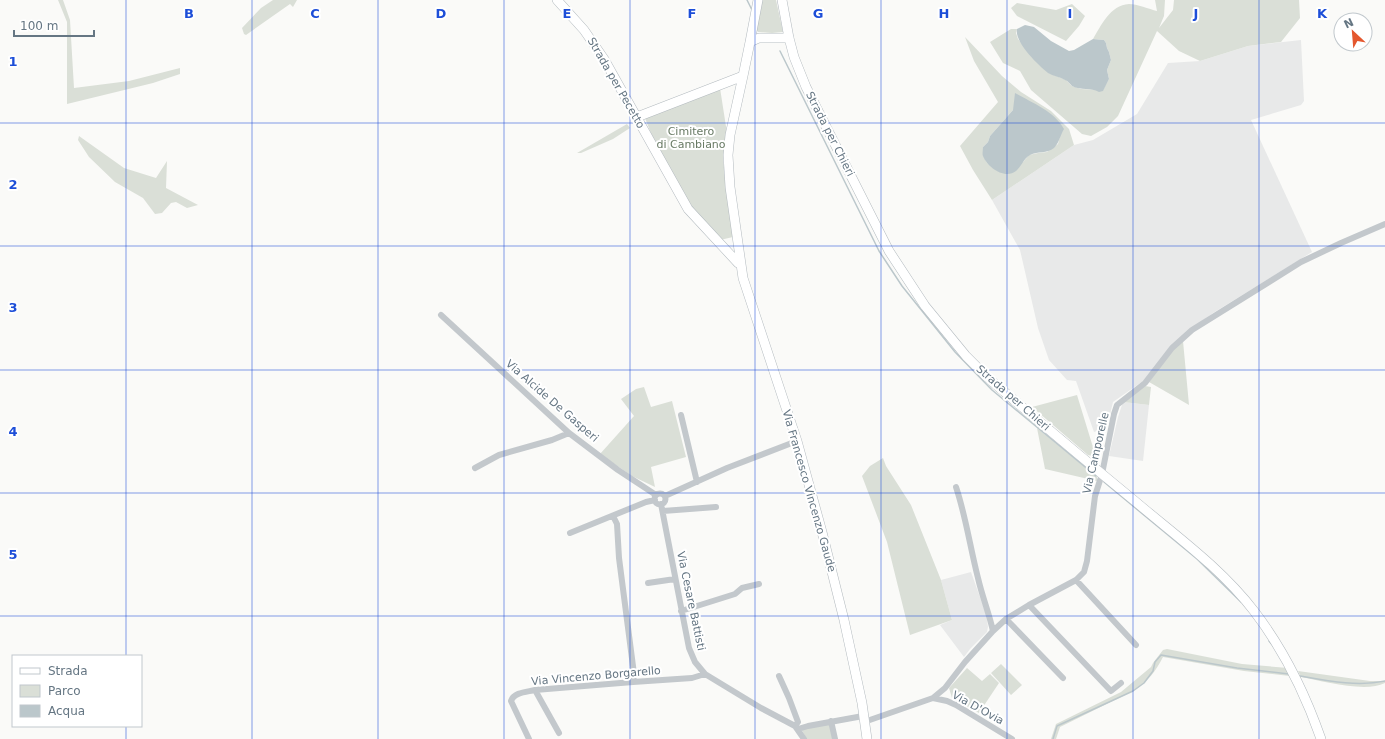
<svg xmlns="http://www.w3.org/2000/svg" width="1385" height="739" viewBox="0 0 1385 739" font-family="'DejaVu Sans',sans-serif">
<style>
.built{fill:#e8e9e9}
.green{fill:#dadfd7;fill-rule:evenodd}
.water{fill:#bbc7cb}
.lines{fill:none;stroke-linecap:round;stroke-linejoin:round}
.stream{stroke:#bbc7cb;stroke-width:1.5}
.secondary-casing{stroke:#b3babf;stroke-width:10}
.street{stroke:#c3c8cc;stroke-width:6}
.secondary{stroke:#fff;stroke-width:9}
.grid{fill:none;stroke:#1d4ed8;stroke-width:1;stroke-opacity:0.55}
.labels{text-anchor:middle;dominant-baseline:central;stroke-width:4;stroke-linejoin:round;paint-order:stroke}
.street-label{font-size:11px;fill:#657683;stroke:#fff}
.park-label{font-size:11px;fill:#687a64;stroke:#fff}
.grid-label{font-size:13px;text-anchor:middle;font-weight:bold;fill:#1d4ed8;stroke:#fff;stroke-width:4;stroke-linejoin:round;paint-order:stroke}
</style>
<rect width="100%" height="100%" fill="#fafaf8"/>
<!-- built -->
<path class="built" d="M1301,40l3,61 -3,4 -50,15 61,132 -99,61 -25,18 -42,48 -33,23 -6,25 -13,5 -18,-51 -9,-1 -18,-20 -11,-32 -18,-78 -28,-50 82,-55 19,-5 44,-26 31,-51 32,-2 48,-15z
M1123,402l26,3 -6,56 -34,-5 9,-39z
M971,572l15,42 2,13 -1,5 -17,17 -6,8 -24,-32 12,-5 -11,-40z"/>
<!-- green -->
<path class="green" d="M58,0h5l7,20 4,68 55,-7 51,-13v6l-27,9 -86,21v-82z
M273,0h24l-4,7 -3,-3 -44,31 -2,-1 -2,-6 19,-20z
M761,0h15l7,32 -11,1 -14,-1 -4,-5z
M1155,0h10l-1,16 -5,12 14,-18 1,-10h125l1,18 -19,24 -33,4 -48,15 -21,-10 -22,-20 -39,85 -11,11 -16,9 -9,-2 -51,-44 -11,-19 -17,-8 -13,-21 21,-13h6l-1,4 2,6 16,20 15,14 17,7 6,6 9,3 22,1 6,-11 -2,-9 4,-10 -2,-8 -2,-4 -1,-5 -2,-3 -11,-1c8,-13 17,-34 36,-35 8,0 20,5 28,7z
M1017,3l39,7 16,-6 13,12 -6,10 -13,15 -49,-25 -6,-8z
M965,37l37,39 19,16 30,19 18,18 5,16 -82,55 -19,-30 -13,-24 38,-44 -24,-41zM1013,110l47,26 -2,8 -11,8 -9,1 -9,2 -6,7 -23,10c-12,-7 -17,-10 -17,-25l5,-5 2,-6z
M720,88l7,45 -4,27 10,77 -13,3 -27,-28 -34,-58 -14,-36z
M627,124l3,4 -17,11 -32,14h-4z
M79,136l45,32 32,10 11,-17 -1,27 32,17 -11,3 -11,-6 -5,1 -9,10 -7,1 -12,-16 -28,-16 -26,-25 -11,-17z
M1183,341l6,64 -40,-23 22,-30z
M1145,386l6,1 -2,18 -26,-3z
M644,387l7,20 21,-6 14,56 -35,10 4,20 -23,-11 -32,-22 34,-38 -13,-17 15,-10z
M1077,395l19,62 -8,-2 -56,-48z
M1037,428l60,49v4l-52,-12z
M883,458l3,8 25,39 30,75 11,40 -42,15 -23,-93 -25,-66 8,-10z
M1167,649l75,15 46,4 2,8 -46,-5 -81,-14c-7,14 -15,24 -28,33l-75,37 -4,12h-5l5,-15 65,-32 30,-25 2,-4 10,-13z
M1001,664l21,21 -11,10 -20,-22z
M967,668l15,13 8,-7 9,9 -20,30 -27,-15 -3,-10z
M1298,671l72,10h15v2c-20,10 -62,-2 -84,-6z
M830,722l4,17h-27l-6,-10z"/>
<!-- water -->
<path class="water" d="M1025,25l9,2 17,14 18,10 5,-1 19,-11 11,1 2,3 1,5 2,4 2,8 -4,10 2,9 -6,12 -4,1c-8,-5 -18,-1 -27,-6 -2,-2 -4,-5 -7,-6 -5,-3 -12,-4 -17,-7 -10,-8 -34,-31 -31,-44z
M1015,93c17,10 39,18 49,36 -4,7 -5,14 -10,19 -7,6 -16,3 -24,7 -6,3 -9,12 -14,16 -11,9 -29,-4 -33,-15 -1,-2 0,-6 0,-9l5,-5 2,-6 23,-26z"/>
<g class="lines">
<!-- stream -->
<path class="stream" d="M747,0l5,10
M780,51l99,200 23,35 53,66 37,38 104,86
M1104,482l93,77 44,43
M1269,641l5,6
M1300,676c28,5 58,11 85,5
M1053,739l4,-13 76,-35 11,-8 9,-12 2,-9 6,-7 76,13 52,6"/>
<defs>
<path id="secondary" d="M557,0l27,30 20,29 84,150 50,54 3,1
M782,0l7,38 5,19 12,30 83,164 36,55 41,50 21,21c49,42 99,84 149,125 40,34 85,66 118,109 30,39 51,82 67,128
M750,42l8,-42
M743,76l-13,59 -2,20 2,32 13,91 54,163 25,91 22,88 18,83 5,36
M637,117l106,-41 7,-34 9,-4h30"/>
</defs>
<!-- secondary casing -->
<use href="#secondary" class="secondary-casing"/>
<!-- street -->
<path class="street" d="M441,315l128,118 49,37 38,25
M681,415l16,67
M475,468l24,-13 53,-15 17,-7
M956,487c10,30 14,60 22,91 4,18 11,35 15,53
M654.5 499a5.5 5.5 0 1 1 11 0a5.5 5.5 0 1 1-11 0Z
M665,496l62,-28 70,-27
M661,504l28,144 6,14 10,12 56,34 34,18 9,13
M663,511l53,-4
M613,516l4,8 2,34 15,116 -1,8
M570,533l76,-31 9,-2
M1076,580l60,65
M648,583l27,-4
M1029,605l82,86 10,-8
M681,611l54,-17 7,-6 17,-4
M1006,619l57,59
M779,676l10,22 9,24 -3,4
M535,690l24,43
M933,698l12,-10 20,-26 28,-31 13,-12 23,-14 47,-25 8,-8 3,-11 8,-65 7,-22 12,-60 3,-9 28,-22 27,-35 20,-18 109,-68 40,-19 44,-19
M831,721l4,18
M864,722l69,-24 14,3 9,4 56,34
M798,729l10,-3 55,-10
M529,739l-18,-38c3,-9 16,-9 24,-11l98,-8 59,-4 13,-4"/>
<!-- secondary -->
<use href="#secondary" class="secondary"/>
</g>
<!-- grid -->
<path class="grid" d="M126,0v656M252,0v739M378,0v739M504,0v739M630,0v739M755,0v739M881,0v739M1007,0v739M1133,0v739M1259,0v739M0,123h1385M0,246h1385M0,370h1385M0,493h1385M0,616h1385M126,726v13"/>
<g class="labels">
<!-- street labels -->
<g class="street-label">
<text transform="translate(616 83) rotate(60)">Strada per Pecetto</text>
<text transform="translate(830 134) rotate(63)">Strada per Chieri</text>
<text transform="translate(1013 398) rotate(41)">Strada per Chieri</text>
<text transform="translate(552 401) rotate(41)">Via Alcide De Gasperi</text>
<text transform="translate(1096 453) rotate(-77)">Via Camporelle</text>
<text transform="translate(809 491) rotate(74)">Via Francesco Vincenzo Gaude</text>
<text transform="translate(691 601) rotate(78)">Via Cesare Battisti</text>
<text transform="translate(596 676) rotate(-5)">Via Vincenzo Borgarello</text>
<text transform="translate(978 708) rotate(29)">Via D'Ovia</text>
</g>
<!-- park labels -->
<g class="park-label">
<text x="691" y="131">Cimitero<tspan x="691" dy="13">di Cambiano</tspan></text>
</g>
</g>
<g class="grid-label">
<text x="189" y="18">B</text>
<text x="315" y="18">C</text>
<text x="441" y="18">D</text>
<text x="567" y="18">E</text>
<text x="692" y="18">F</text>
<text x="818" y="18">G</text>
<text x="944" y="18">H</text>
<text x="1070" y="18">I</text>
<text x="1196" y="18">J</text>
<text x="1322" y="18">K</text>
<text x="13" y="66">1</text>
<text x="13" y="189">2</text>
<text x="13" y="312">3</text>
<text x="13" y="436">4</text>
<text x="13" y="559">5</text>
</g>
<!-- legend -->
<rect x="12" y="655" width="130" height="72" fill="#ffffff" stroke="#c1c8cd"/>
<rect x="20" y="668" width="20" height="6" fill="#ffffff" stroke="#c1c8cd"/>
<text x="48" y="675" font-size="12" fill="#657683">Strada</text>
<rect x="20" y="685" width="20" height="12" fill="#dadfd7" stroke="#c1c8cd"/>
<text x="48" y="695" font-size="12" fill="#657683">Parco</text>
<rect x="20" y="705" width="20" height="12" fill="#bbc7cb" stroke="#c1c8cd"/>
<text x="48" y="715" font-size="12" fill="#657683">Acqua</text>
<!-- north arrow -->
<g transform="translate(1353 32) rotate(334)"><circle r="19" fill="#ffffff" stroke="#c1c8cd"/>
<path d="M0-3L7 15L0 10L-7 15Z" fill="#e4572e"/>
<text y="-6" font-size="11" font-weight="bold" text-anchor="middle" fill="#657683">N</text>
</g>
<!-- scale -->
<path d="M14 30v6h80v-6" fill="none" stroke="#657683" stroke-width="2"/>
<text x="20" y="30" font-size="12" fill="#657683" stroke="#ffffff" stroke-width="3" paint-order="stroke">100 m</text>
</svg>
